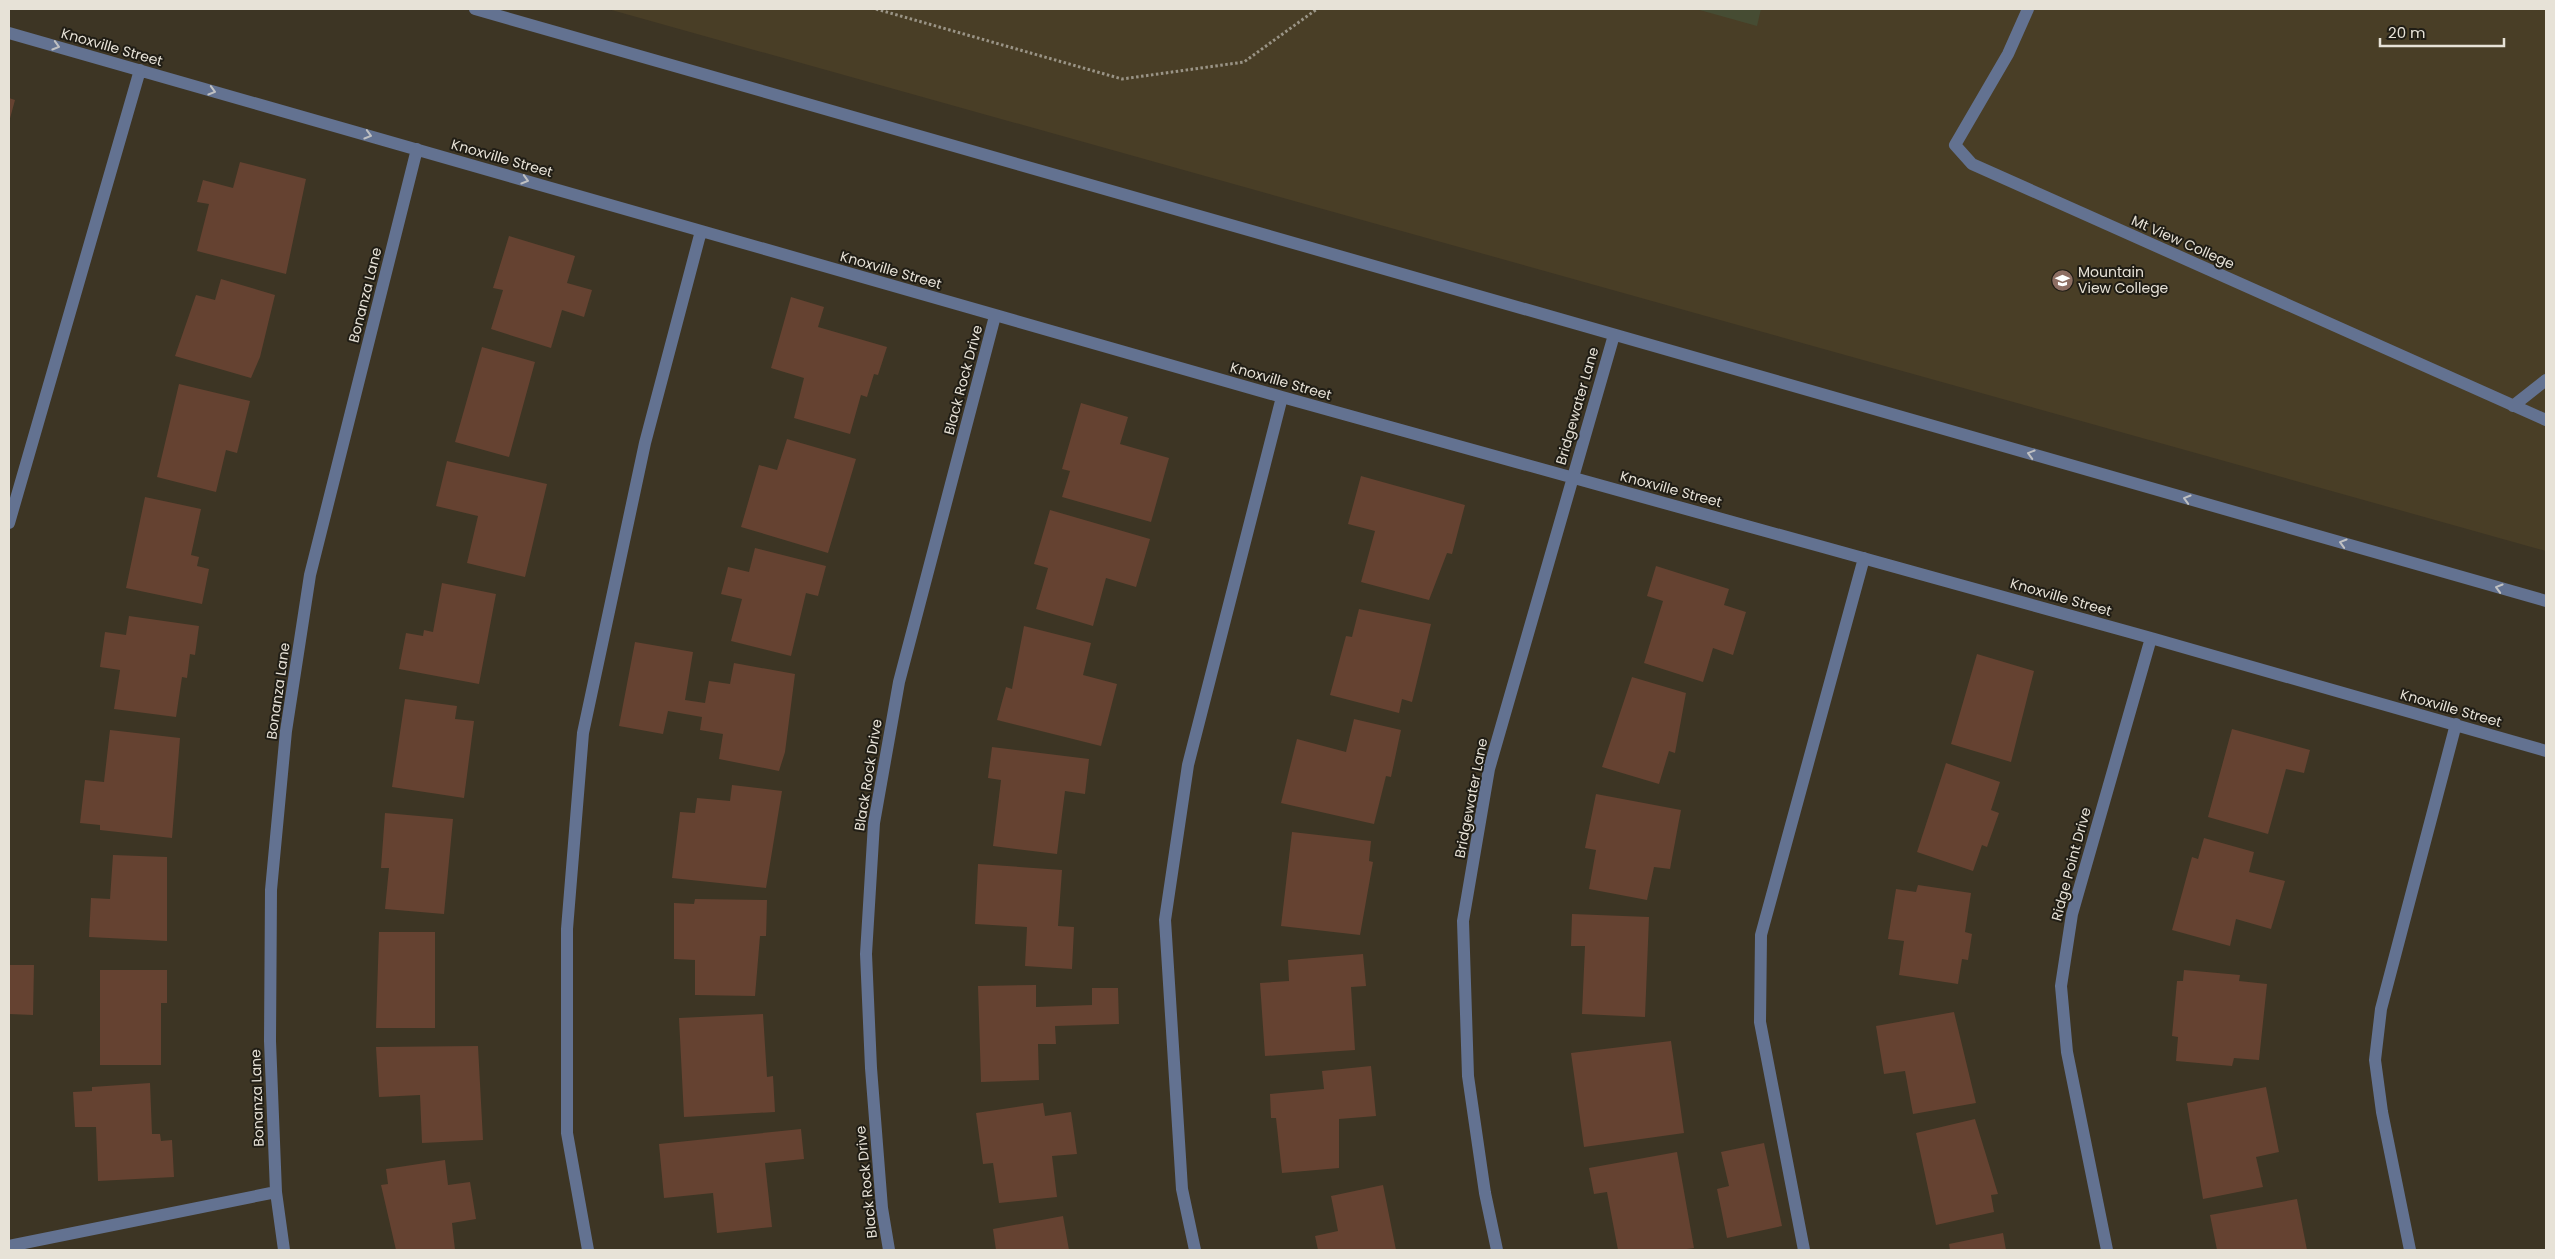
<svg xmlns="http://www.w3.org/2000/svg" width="2555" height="1259" viewBox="0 0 2555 1259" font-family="Poppins,sans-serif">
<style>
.built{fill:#493e26}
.green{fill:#464c33}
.building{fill:#654231}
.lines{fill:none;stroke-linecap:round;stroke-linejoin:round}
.path{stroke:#9a9486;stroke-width:3;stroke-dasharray:2.5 2.5;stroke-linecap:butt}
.minor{stroke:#637291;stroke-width:12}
.oneway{stroke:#bfc0c2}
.labels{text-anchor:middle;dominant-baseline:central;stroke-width:4;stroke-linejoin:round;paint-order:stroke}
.street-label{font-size:14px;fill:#e7e2d7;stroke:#201d15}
.poi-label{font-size:14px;fill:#e7e2d7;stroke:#201d15;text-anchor:start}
</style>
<rect width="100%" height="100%" fill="#3d3524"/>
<!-- built -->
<path class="built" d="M608,9h1938v542z"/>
<!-- green -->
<path class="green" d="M1696,9h65l-4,17z"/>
<!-- building -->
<path class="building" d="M9,98l6,2 -6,22z
M240,162l66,17 -20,95 -89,-23 12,-47 -12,-2 6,-22 30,8z
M509,236l66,20 -8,27 25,7 -8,27 -22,-7 -11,38 -60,-19 12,-39 -10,-2z
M221,279l54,16 -15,62 -9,21 -76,-22 21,-61 19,5z
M791,297l33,10 -6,20 69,20 -9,28 -4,-1 -7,23 -6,-2 -11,39 -56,-16 10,-40 -33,-10z
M482,347l53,15 -26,95 -54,-15z
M179,384l71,17 -13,52 -11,-3 -10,42 -59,-15z
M1081,403l47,14 -8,27 49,14 -18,64 -89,-25 8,-26 -8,-2z
M787,439l69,20 -28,94 -87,-26 18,-62 18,5z
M447,461l100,23 -22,93 -58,-14 11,-47 -42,-10z
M1361,476l104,29 -13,49 -5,-1 -18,47 -68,-18 14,-51 -27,-7z
M145,497l56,12 -10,46 8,2 -2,9 12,3 -7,35 -76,-16z
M1050,510l100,29 -14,48 -30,-9 -13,48 -57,-17 12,-41 -14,-4z
M755,548l71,18 -8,30 -12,-3 -15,63 -60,-15 11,-42 -21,-5 7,-27 21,5z
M1656,566l73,23 -5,16 22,7 -13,43 -20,-7 -10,34 -59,-19 19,-62 -16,-5z
M442,583l54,11 -17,90 -80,-15 7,-36 17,3 1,-6 9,2z
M1359,609l72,15 -19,78 -10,-3 -3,14 -69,-18 16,-59 6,1z
M129,616l70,10 -4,29 -5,-1 -3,24 -5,-1 -6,40 -62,-8 6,-39 -20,-3 5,-35 21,3z
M1024,626l67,17 -8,32 34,9 -16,62 -104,-26 9,-33 6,2z
M635,642l58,10 -8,48 20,3 4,-22 21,3 4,-21 61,11 -10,78 -6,19 -60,-12 4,-25 -23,-4 2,-13 -34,-6 -5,23 -44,-8z
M1977,654l57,17 -23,91 -60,-18z
M1632,677l54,16 -11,60 -6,-2 -10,33 -57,-17z
M405,699l52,7 -2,13 19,2 -10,77 -72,-11z
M1354,719l47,11 -10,47 -5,-1 -12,48 -93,-21 16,-64 49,13z
M2232,729l78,21 -6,23 -18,-4 -18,65 -60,-17z
M110,730l70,8 -8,100 -72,-8v-5l-20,-2 5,-43 19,2z
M992,747l97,12 -4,35 -20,-3 -8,63 -64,-8 8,-66 -13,-2z
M1946,763l54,19 -9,28 8,3 -12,34 -5,-2 -9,26 -56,-19z
M732,785l50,6 -16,97 -94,-10 8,-66 15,1 2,-15 33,3z
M1596,794l85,16 -11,59 -16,-2 -7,33 -58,-11 7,-39 -11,-2z
M385,813l68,6 -9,95 -59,-5 4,-41h-8z
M1292,832l79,9 -2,20 4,1 -13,73 -79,-9z
M2204,838l50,14 -5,20 36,9 -14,48 -35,-10 -6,27 -58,-16 20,-73 6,2z
M113,855l54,2v84l-78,-4 2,-39 19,1z
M978,864l84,6 -4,56 16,1 -2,42 -47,-3 2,-39 -52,-3z
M1918,885l53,8 -6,39 7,2 -4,26 -6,-1 -4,25 -59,-9 5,-34 -16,-2 8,-50 20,3z
M695,899l72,1 -1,36h-6l-5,60 -60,-1v-35l-21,-1v-56l20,1z
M1572,914l77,3 -4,100 -63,-3 3,-68h-14z
M379,932h56v96h-59z
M1363,954l3,32 -15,1 4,63 -90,6 -5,-73 29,-2 -1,-21z
M9,965h25l-1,50 -24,-1z
M100,970h67v33h-6v62h-61z
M2184,970l56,5 -1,6 28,3 -8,76 -25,-2 -2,8 -56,-5 2,-24 -6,-1 5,-55h6z
M1036,985v22l56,-2v-17h26l1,36 -64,2 1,18h-18l1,36 -58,2 -3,-96z
M1954,1012l22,91 -63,11 -8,-43 -21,3 -8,-48z
M763,1014l4,63 6,-1 2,36 -91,5 -5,-99z
M1671,1041l13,92 -100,14 -13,-94z
M478,1046l5,94 -61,3 -2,-48 -41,2 -3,-50z
M1371,1066l5,50 -37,3v49l-57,5 -6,-55h-5l-1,-24 54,-5 -2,-18z
M150,1083l2,51h8l1,7 11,-1 2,37 -76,4 -2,-54h-21l-2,-35 19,-1v-4z
M2266,1087l13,65 -23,5 7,30 -60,12 -16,-96z
M1043,1103l2,13 26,-4 6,42 -25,2 5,41 -58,6 -6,-40 -10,1 -7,-51z
M1975,1119l23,75 -7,1 3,17 -58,13 -20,-92z
M801,1129l3,30 -39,4 7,64 -55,6 -4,-40 -49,5 -5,-54z
M1764,1143l18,83 -55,12 -10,-49 12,-3 -8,-34z
M1677,1152l17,96 -14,2h-62l-11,-58 -13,2 -5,-26z
M445,1160l3,25 22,-3 6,37 -24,4 3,27h-59l-15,-65 7,-1 -2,-15z
M1383,1185l13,65h-78l-3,-14 23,-5 -7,-35z
M2297,1199l10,51h-90l-7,-35z
M1063,1216l6,34h-73l-3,-21z
M2003,1233l3,17h-56l-1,-6z"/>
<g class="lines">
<!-- path -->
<path class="path" d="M876,9l246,70 122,-17 73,-53"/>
<!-- minor -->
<path class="minor" d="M475,9l2071,592
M2028,9l-20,45 -53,91 17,19 574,256
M9,33l1273,364 869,241 395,113
M2513,406l33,-26
M9,523l131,-453
M9,1246l267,-54
M284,1250l-8,-58 -6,-151 1,-151 15,-159 24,-156 107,-426
M588,1250l-21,-117v-204l16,-196 62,-290 56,-212
M889,1250l-7,-42 -11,-140 -5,-114 8,-131 25,-141 96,-366
M1195,1250l-13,-61 -17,-269 23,-155 94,-368
M1497,1250l-12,-57 -17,-117 -5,-155 26,-152 125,-434
M1804,1250l-44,-228 1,-87 103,-377
M2107,1250l-40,-198 -6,-66 11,-72 79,-276
M2410,1250l-28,-138 -7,-52 6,-51 75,-285"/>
</g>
<!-- one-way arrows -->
<defs><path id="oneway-chevron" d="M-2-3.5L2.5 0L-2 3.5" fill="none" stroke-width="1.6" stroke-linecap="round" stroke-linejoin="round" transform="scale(1.25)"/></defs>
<g class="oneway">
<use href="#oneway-chevron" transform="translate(56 46) rotate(16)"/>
<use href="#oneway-chevron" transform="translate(212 91) rotate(16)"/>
<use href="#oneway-chevron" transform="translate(368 135) rotate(16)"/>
<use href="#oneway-chevron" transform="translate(525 180) rotate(16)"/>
<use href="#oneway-chevron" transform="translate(2031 454) rotate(-164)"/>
<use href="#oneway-chevron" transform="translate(2187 499) rotate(-164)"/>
<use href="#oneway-chevron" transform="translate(2343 543) rotate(-164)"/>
<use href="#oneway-chevron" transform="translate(2499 588) rotate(-164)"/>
</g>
<!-- icons -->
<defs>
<symbol id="university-disc" viewBox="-11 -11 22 22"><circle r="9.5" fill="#8d6e63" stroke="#201d15"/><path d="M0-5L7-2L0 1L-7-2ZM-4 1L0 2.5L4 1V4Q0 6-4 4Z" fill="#fff"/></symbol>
</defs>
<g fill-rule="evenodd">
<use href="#university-disc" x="2050" y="268" width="25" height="25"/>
</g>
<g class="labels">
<!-- street labels -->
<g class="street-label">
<text transform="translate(112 47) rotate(16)">Knoxville Street</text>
<text transform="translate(502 158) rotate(16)">Knoxville Street</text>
<text transform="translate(2183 242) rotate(24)">Mt View College</text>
<text transform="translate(891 270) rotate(16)">Knoxville Street</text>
<text transform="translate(365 295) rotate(-76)">Bonanza Lane</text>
<text transform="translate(963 380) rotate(-75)">Black Rock Drive</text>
<text transform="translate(1281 381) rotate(16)">Knoxville Street</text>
<text transform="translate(1577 406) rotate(-74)">Bridgewater Lane</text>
<text transform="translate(1671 489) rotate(15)">Knoxville Street</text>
<text transform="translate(2061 597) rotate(16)">Knoxville Street</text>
<text transform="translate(278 691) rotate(-82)">Bonanza Lane</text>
<text transform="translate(2451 708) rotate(16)">Knoxville Street</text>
<text transform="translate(868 775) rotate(-81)">Black Rock Drive</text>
<text transform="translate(1471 798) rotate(-79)">Bridgewater Lane</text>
<text transform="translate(2071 864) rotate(-75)">Ridge Point Drive</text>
<text transform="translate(257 1098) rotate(-92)">Bonanza Lane</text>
<text transform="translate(866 1182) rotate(-96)">Black Rock Drive</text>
</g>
<!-- poi labels -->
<g class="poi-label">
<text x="2078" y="272">Mountain<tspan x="2078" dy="16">View College</tspan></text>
</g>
</g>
<!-- border -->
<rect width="2555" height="1259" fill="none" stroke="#e7e2d7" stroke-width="20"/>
<!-- scale -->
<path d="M2380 38v8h124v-8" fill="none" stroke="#e7e2d7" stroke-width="2.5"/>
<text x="2388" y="38" font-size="15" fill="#e7e2d7" stroke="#201d15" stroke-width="4" paint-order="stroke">20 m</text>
</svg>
